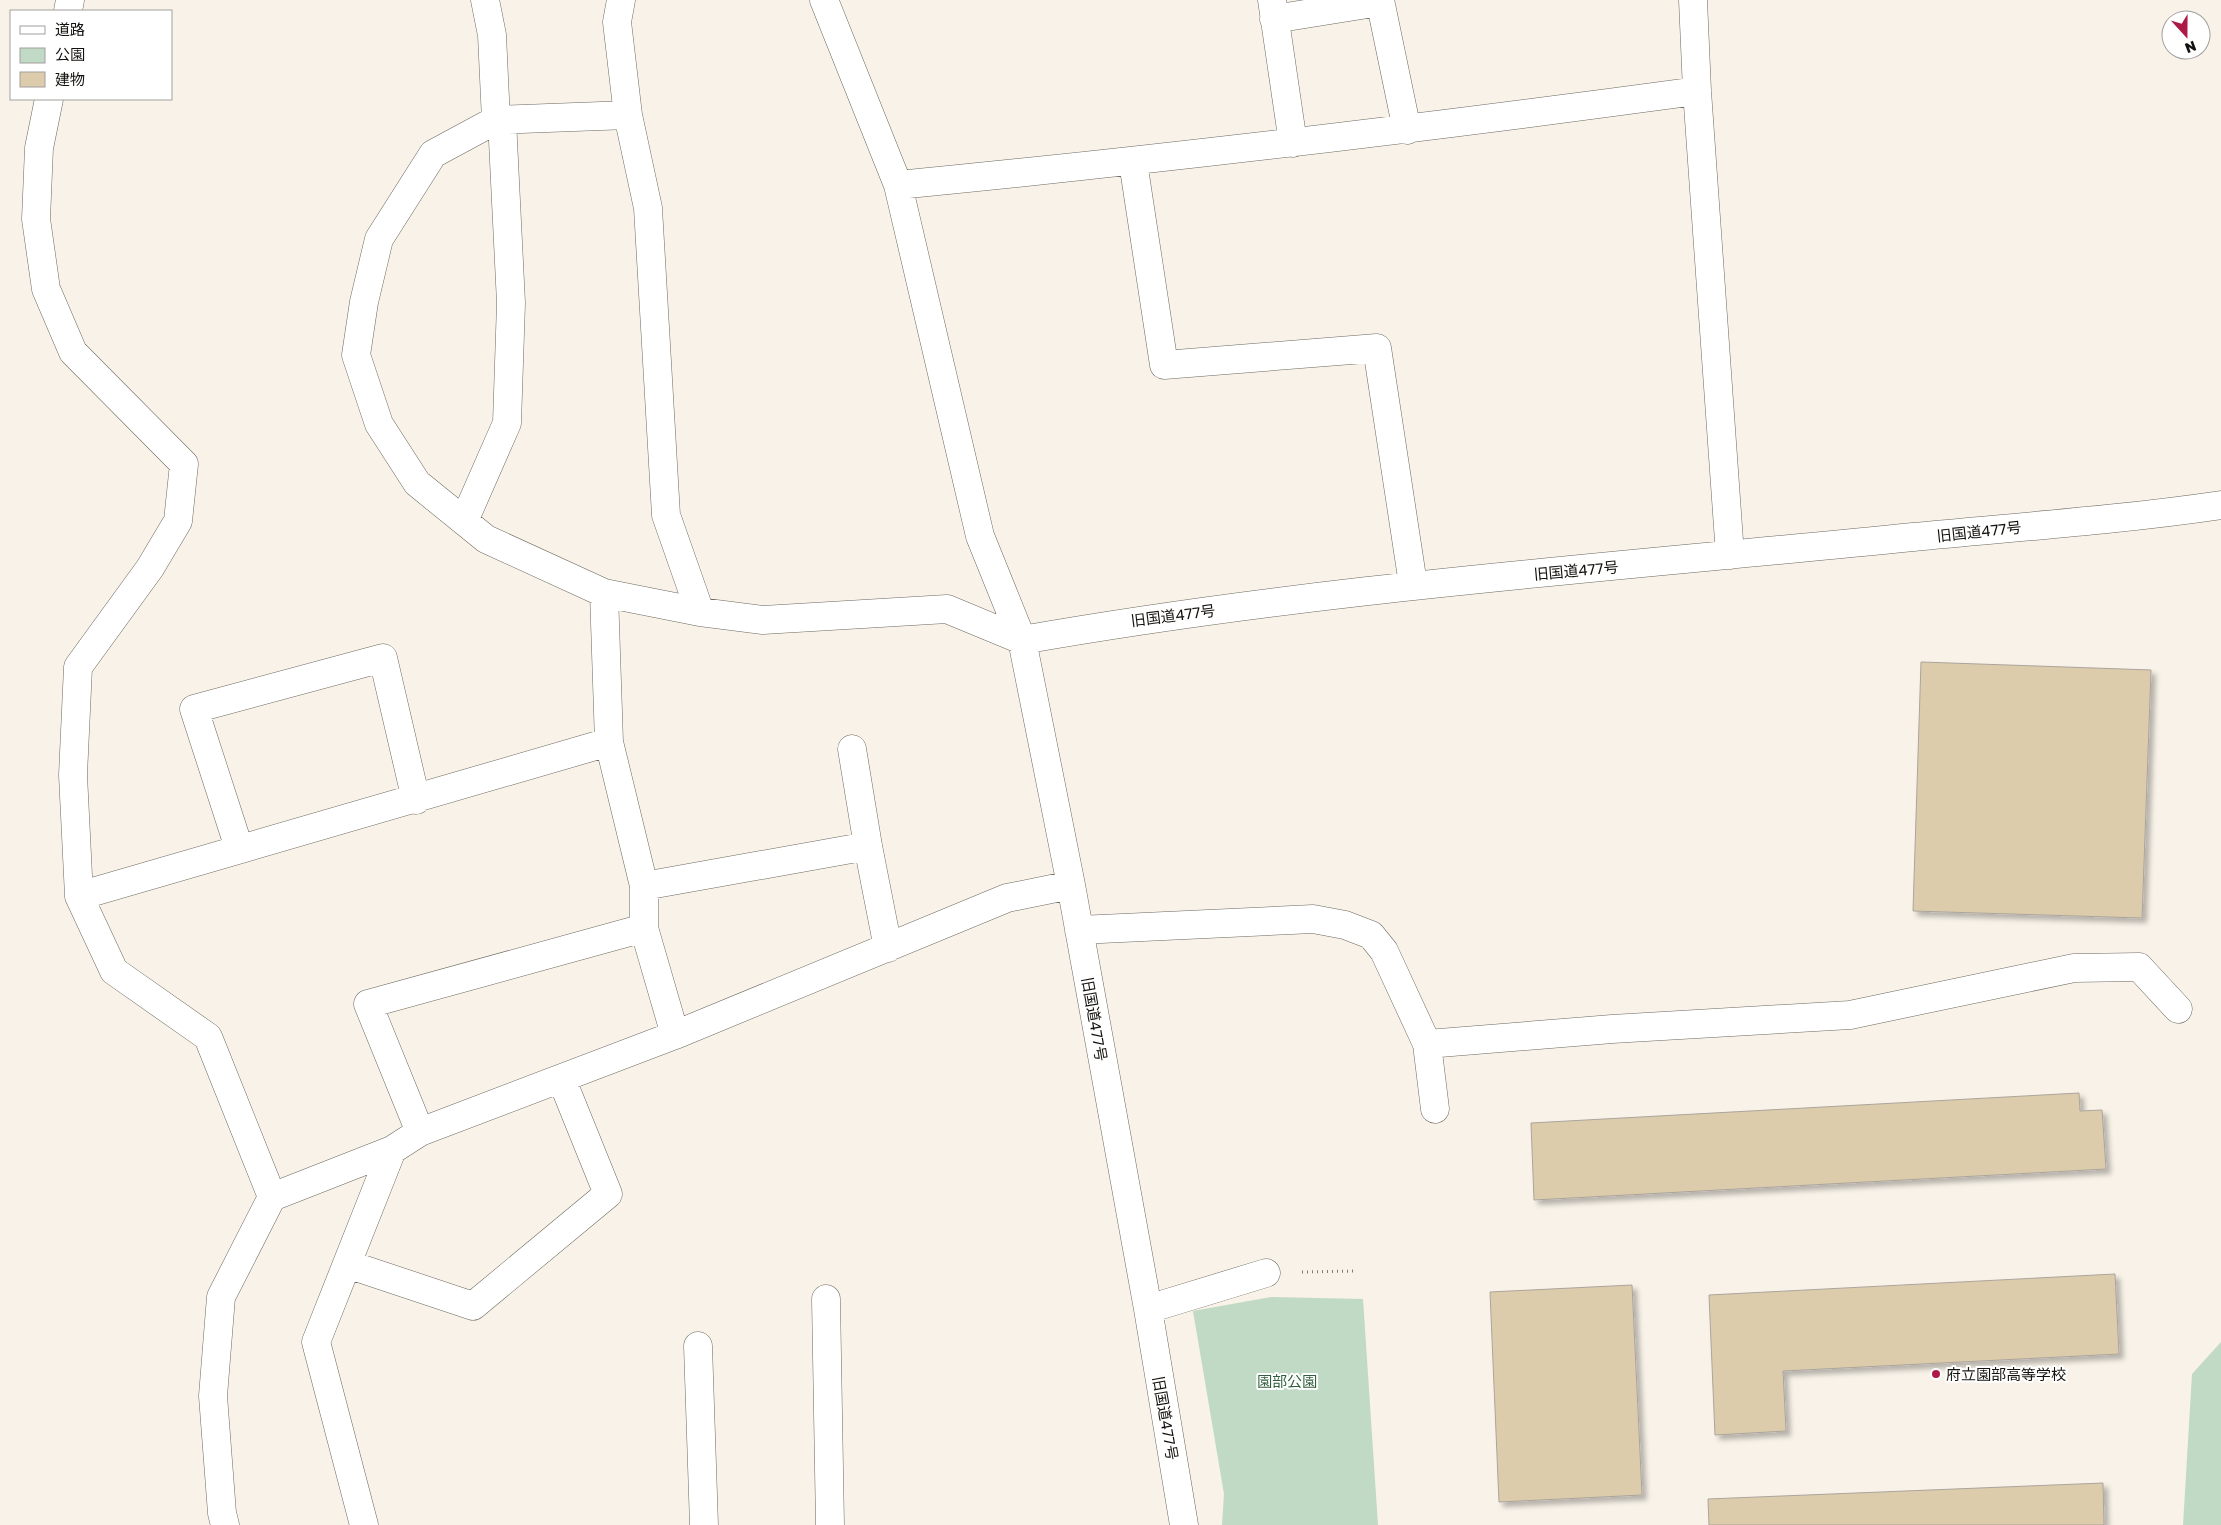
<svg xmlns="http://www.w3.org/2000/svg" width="2221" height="1525" viewBox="0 0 2221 1525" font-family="'Golos Text','Noto Sans JP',sans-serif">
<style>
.green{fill:#c0dac5}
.building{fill:#ddccac;stroke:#aba59c;filter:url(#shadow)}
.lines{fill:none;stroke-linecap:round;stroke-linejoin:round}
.minor-casing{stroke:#6d6960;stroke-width:29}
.path{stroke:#7f7c75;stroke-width:3;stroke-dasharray:1 4;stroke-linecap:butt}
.minor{stroke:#fff;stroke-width:28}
.poi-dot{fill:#ad1a47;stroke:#fff;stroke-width:2}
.labels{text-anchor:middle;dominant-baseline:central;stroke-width:4;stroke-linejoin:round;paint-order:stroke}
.street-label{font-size:15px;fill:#13110d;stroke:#fff}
.poi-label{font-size:15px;fill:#13110d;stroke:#fff;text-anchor:start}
.park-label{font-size:15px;fill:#32603e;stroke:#fff}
</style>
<defs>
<filter id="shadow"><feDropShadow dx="4.5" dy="4.5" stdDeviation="2.5" flood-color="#0004"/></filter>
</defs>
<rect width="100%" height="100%" fill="#f8f2e8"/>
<!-- green -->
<path class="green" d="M1271,1297l92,2 15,226h-156l2,-31 -31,-183z
M2221,1342v183h-38l9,-151z"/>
<!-- building -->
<path class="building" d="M1921,662l230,8 -9,248 -229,-7z
M2079,1093l1,18 22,-1 4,59 -572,31 -3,-77z
M2115,1274l4,80 -336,17 3,60 -71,4 -6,-140z
M1632,1285l10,210 -143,7 -9,-210z
M2103,1483l1,42h-395l-1,-26z"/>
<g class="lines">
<defs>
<path id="minor" d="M485,0l7,35 4,85 -63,34 -54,85 -15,63 -8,53 23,69 38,59 69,56 118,54 96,19 63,8 184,-11 75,31
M621,0l-4,22 11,93
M824,0l74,185 82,351 42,104 49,245 77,424 36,216
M1272,0l21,143
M1380,0l27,130
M1693,0l4,91 33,464
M68,11l2,-11
M1274,19l106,-17
M49,99l-10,49 -3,71 10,70 27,63 111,112 -6,57 -28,47 -72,99 -5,108 6,121 35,75 94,66 64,160
M496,120l132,-5 20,93 18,307 34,97
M1133,162l31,203 213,-17 36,236
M898,185c267,-26 533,-58 799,-94
M464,521l43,-98 4,-120 -9,-183
M604,593l5,149
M1022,640c295,-52 594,-73 891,-103 103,-10 206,-17 308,-32
M852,749l16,97 20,102
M239,848l-45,-139 189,-51 33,142
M644,886l224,-40
M79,896l530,-154 35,144v42l31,107
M1079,930l234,-11 32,6 26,10 13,16 43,93 8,65
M1427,1044l185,-15 238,-14 224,-47 65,-1 39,42
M420,1132l-52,-128 276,-76
M347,1264l126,42 135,-112 -46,-114
M826,1299l4,226
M1148,1309l118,-36
M698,1346l6,179
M225,1525l-3,-12 -9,-117 8,-99 51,-100 120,-47 28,-18 255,-97 332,-137 64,-13
M364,1525l-48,-183 76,-192"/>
</defs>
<!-- minor casing -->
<use href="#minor" class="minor-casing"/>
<!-- path -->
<path class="path" d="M1302,1272l55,-1"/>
<!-- minor -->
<use href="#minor" class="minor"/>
</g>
<!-- markers -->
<circle class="poi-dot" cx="1936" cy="1374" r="5"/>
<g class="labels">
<!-- street labels -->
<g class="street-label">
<text transform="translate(1979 531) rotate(-6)">旧国道477号</text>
<text transform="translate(1576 570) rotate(-5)">旧国道477号</text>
<text transform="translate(1173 615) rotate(-7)">旧国道477号</text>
<text transform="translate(1095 1019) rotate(80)">旧国道477号</text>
<text transform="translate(1166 1418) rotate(80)">旧国道477号</text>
</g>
<!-- poi labels -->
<g class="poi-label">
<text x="1946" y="1374">府立園部高等学校</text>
</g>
<!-- park labels -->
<g class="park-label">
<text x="1287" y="1381">園部公園</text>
</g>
</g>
<!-- legend -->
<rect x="10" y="10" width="162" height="90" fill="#ffffff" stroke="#a1a09e"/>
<rect x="20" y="26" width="25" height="8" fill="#ffffff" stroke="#a1a09e"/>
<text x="55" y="35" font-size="15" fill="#13110d">道路</text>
<rect x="20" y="48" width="25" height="15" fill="#c0dac5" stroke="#a1a09e"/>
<text x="55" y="60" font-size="15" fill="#13110d">公園</text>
<rect x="20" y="72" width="25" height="15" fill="#ddccac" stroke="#a1a09e"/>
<text x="55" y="85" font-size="15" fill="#13110d">建物</text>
<!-- north arrow -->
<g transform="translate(2186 35) rotate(159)"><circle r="24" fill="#ffffff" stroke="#a1a09e"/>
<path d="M0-4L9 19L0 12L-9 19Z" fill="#ad1a47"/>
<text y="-8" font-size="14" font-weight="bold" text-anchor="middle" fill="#13110d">N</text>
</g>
</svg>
